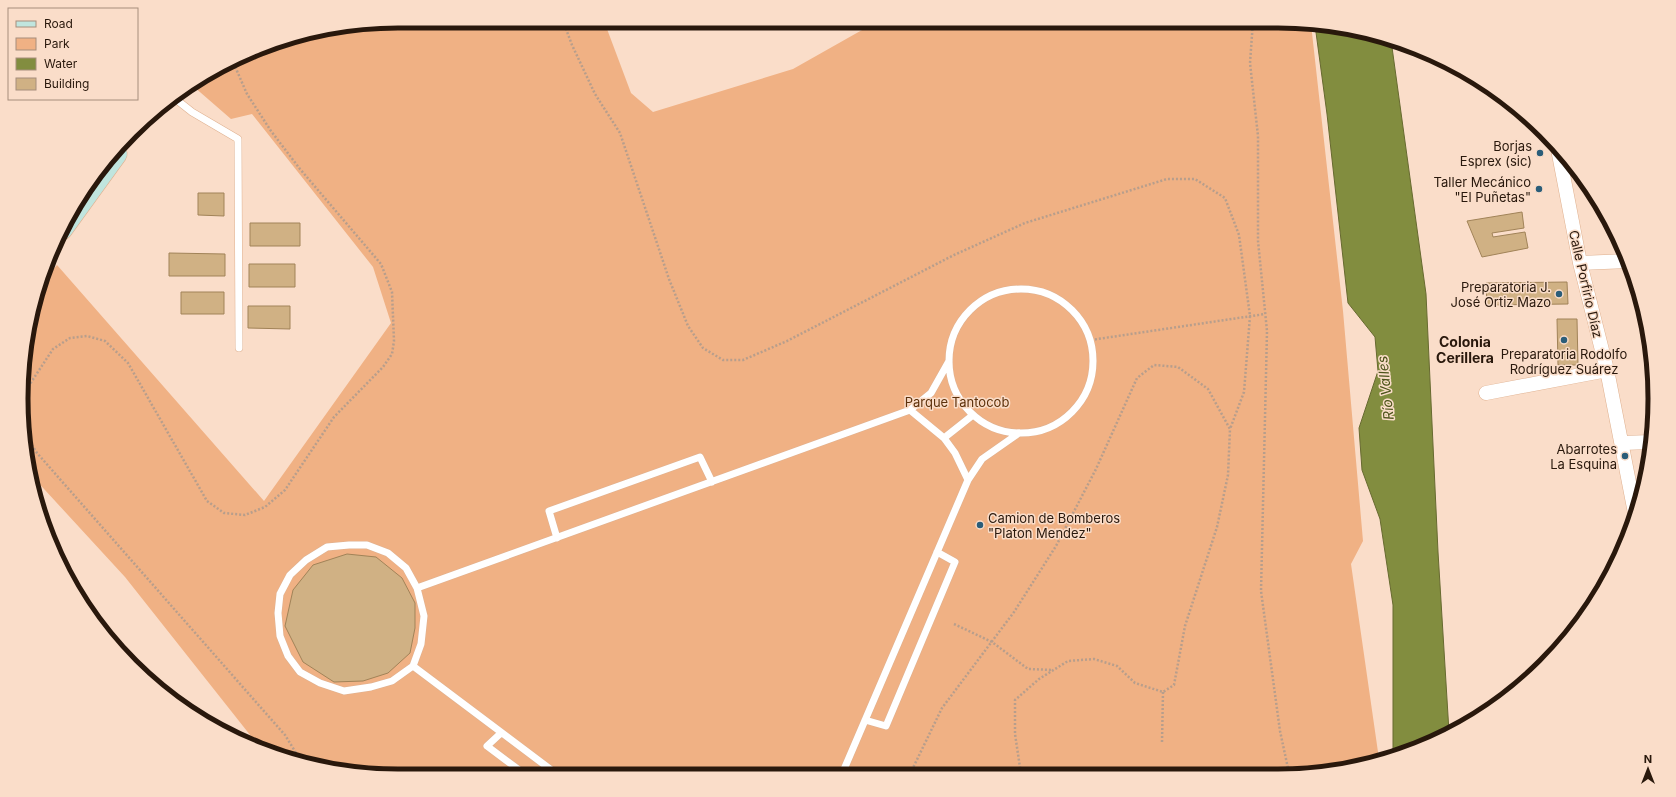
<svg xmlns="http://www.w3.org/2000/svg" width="1676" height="797" viewBox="0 0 1676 797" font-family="Inter,sans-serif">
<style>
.green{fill:#f0b184}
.water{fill:#828d3f;stroke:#676a30}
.building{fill:#d0b184;stroke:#a18358}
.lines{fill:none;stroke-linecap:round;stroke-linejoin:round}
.lane-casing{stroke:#dfb190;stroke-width:8}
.street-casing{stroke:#dfb190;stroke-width:15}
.secondary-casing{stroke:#dfb190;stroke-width:21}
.path{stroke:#b79e8c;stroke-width:2.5;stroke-dasharray:2 2;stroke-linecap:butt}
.lane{stroke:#fff;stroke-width:7}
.street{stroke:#fff;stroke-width:14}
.secondary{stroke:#c0e5de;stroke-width:20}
.poi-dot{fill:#2a5d79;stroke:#faddc9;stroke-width:1.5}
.labels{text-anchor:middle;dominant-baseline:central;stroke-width:3;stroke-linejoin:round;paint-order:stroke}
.poi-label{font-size:13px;fill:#29180c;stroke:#faddc9;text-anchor:end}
.street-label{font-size:13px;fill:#29180c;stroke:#faddc9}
.park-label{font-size:13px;fill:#5d310b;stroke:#faddc9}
.neighbourhood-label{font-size:14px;font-weight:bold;fill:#29180c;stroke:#faddc9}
.water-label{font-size:14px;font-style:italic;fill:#4c531a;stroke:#faddc9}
.rim{fill:none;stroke:#29180c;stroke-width:5}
</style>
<rect width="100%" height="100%" fill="#faddc9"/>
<!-- green -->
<path class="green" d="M399,21h205l27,72 22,19 140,-43 85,-48h400l33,3 32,287 20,230 -12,23 28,195 -52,14 -929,3 -73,-7 -63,-19 -137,-173 -92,-100 -9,-29 4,-123 13,-42 16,-18 207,236 127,-178 -18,-56 -121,-153 -21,5 -38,-33 84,-45z"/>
<!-- water -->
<path class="water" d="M1315,25l36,3 40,12 35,254 12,258 11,180 -27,15 -29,8v-150l-13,-86 -18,-49 -3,-42 19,-57 -3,-34 -27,-34 -21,-189z"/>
<!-- building -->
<path class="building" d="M198,193h26v23l-26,-1z
M1522,212l2,16 -32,5 1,4 32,-5 3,16 -46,9 -15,-36z
M250,223h50v23h-50z
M169,253l56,1v22h-56z
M249,264h46v23h-46z
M1567,282l1,22 -81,1 -1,-22z
M181,292h43v22h-43z
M248,306h42v23l-42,-1z
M1557,319h20l1,46h-20z
M347,554l29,3 26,21 13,25v25l-5,25 -22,20 -25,8 -29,1 -31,-20 -18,-36 8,-36 20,-25z"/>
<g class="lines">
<defs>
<path id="lane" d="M173,97l19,15 46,27 1,209
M949 361a72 72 0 1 1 144 0a72 72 0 1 1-144 0Z
M910,410l34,28 11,15 13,27
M944,438l29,-23
M557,538l-8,-27 151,-54 12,25
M349,545h18l21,8 18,15 11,20 7,28 -3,28 -8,22 -21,15 -21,6 -27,4 -24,-8 -20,-11 -12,-16 -8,-20 -2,-23 2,-19 10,-19 16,-15 21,-13z
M417,588l493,-178 21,-17 18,-32
M413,666l145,109
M865,720l21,6 69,-164 -18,-10
M501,733l-14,13 40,30
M842,774l126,-294 14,-21 37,-26"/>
<path id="street" d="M1558,149l22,114 27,107 28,143
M1580,263l48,-2
M1486,393l121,-23
M1622,443l29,-1"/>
<path id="secondary" d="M62,230l55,-76"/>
</defs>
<!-- lane casing -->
<use href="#lane" class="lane-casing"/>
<!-- street casing -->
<use href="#street" class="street-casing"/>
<!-- secondary casing -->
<use href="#secondary" class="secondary-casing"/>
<!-- path -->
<path class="path" d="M563,21l9,24 23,49 25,39 49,146 19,47 15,22 20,12h20l44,-19 167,-86 71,-32 142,-44h28l30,19 14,37 11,81 -6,76 -14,37
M1253,21l-3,42 8,73v105l9,90 -6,260 19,140 9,42
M1091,340l174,-26
M26,390l27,-41 17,-11 17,-2 18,5 23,22 79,138 17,12 21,2 20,-8 20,-17 49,-73 49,-50 9,-13 2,-13 -2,-49 -11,-28 -81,-95 -29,-38 -24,-37 -13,-30
M25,435l12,18 248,282 16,26
M954,624l38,18 36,27 24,1
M1162,742l1,-50
M910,774l32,-66 72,-96 42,-66 40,-77 41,-91 17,-13 24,2 30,22 22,40 -2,46 -11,52 -32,99 -11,59 -11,7 -28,-9 -18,-17 -23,-7 -26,2 -29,18 -24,21v34l6,40"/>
<!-- lane -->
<use href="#lane" class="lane"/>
<!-- street -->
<use href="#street" class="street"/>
<!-- secondary -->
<use href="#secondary" class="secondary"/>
</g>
<!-- markers -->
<g class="poi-dot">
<circle cx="1540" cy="153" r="4"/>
<circle cx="1539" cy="189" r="4"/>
<circle cx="1559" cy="294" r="4"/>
<circle cx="1564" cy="340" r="4"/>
<circle cx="1625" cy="456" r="4"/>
<circle cx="980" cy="525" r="4"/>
</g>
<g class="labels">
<!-- poi labels -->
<g class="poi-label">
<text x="1532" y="146">Borjas<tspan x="1532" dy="15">Esprex (sic)</tspan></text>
<text x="1531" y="182">Taller Mecánico<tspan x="1531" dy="15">"El Puñetas"</tspan></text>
<text x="1551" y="287">Preparatoria J.<tspan x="1551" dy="15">José Ortiz Mazo</tspan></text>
<text x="1564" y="354" text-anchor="middle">Preparatoria Rodolfo<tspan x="1564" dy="15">Rodríguez Suárez</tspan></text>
<text x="1617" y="449">Abarrotes<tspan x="1617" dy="15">La Esquina</tspan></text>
<text x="988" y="518" text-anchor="start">Camion de Bomberos<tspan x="988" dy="15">"Platon Mendez"</tspan></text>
</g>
<!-- street labels -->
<g class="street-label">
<text transform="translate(1586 284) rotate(77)">Calle Porfirio Díaz</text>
</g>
<!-- park labels -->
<g class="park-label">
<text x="957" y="402">Parque Tantocob</text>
</g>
<!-- neighbourhood labels -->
<g class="neighbourhood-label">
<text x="1465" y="341">Colonia<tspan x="1465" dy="16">Cerillera</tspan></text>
</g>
<!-- water labels -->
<g class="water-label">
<text transform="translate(1385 388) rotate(-96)">Río Valles</text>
</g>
</g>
<!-- crop -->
<path d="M0 0H1676V797H0ZM398 28H1278A370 370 0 0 1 1648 398V399A370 370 0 0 1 1278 769H398A370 370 0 0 1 28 399V398A370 370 0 0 1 398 28Z" fill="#faddc9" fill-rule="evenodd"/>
<path class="rim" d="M398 28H1278A370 370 0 0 1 1648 398V399A370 370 0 0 1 1278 769H398A370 370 0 0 1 28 399V398A370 370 0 0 1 398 28Z"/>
<!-- legend -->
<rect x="8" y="8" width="130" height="92" fill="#faddc9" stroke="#a68e7d"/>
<rect x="16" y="21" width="20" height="6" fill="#c0e5de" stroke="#a68e7d"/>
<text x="44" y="28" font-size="12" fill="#29180c">Road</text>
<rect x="16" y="38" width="20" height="12" fill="#f0b184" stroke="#a68e7d"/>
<text x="44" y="48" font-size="12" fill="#29180c">Park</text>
<rect x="16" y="58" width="20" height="12" fill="#828d3f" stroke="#a68e7d"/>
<text x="44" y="68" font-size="12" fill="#29180c">Water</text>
<rect x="16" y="78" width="20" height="12" fill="#d0b184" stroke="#a68e7d"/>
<text x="44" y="88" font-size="12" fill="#29180c">Building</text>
<!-- north arrow -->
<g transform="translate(1648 769)" stroke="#faddc9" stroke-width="3" paint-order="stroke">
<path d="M0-3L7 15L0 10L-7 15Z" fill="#29180c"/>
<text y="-6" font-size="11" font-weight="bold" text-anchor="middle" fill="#29180c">N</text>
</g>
</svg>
